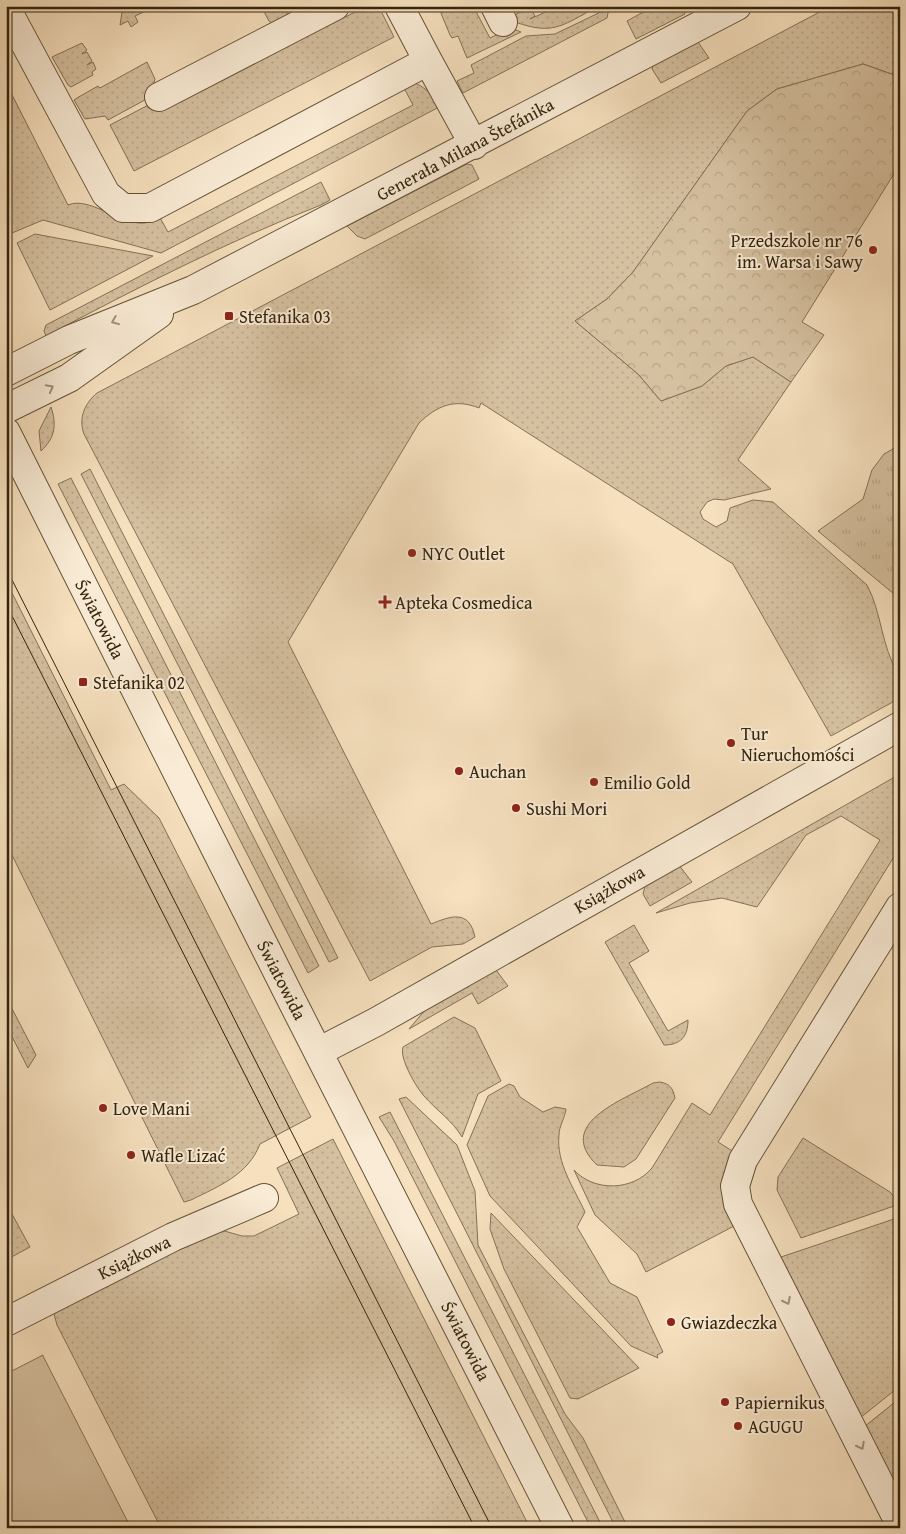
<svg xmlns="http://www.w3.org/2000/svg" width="906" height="1534" viewBox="0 0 906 1534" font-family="'Gentium Book Plus',serif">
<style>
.grass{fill:url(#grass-dots);stroke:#847256}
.forest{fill:url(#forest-crowns);stroke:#847256}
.park{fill:url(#park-tufts);stroke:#847256}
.pitch{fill:#d5c0a0;stroke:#847256}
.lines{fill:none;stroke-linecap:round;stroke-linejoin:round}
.minor-casing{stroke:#645338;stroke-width:30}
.minor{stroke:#f9ebd5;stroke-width:28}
.tram{stroke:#34240c;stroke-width:1}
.oneway{stroke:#a0917b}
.poi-dot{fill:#8f2418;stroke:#f9ebd5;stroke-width:2}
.labels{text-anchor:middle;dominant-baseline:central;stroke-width:4;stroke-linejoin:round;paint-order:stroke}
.street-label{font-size:18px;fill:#34240c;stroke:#f9ebd5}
.poi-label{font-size:18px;fill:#34240c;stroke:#f9ebd5;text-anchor:start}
</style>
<defs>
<pattern id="grass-dots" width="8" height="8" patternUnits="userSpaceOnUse" patternTransform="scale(1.25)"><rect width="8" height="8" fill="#d5c0a0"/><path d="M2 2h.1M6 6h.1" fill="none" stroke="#b7a589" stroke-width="1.8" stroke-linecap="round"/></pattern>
<pattern id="forest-crowns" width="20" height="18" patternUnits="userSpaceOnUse" patternTransform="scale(1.25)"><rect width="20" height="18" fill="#d5c0a0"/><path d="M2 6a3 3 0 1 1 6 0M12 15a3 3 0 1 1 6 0" fill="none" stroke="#b7a589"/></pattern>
<pattern id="park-tufts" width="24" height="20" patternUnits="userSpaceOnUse" patternTransform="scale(1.25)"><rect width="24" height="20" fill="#d5c0a0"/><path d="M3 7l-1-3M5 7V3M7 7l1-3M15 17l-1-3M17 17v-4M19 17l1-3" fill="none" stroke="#b7a589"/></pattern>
</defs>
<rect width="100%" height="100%" fill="#f6e0be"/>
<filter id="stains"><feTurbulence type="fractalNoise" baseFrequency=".004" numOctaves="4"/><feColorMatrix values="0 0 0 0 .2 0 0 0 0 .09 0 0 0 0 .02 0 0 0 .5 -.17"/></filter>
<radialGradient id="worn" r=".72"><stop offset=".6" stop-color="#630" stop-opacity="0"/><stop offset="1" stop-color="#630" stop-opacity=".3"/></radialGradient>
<!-- grass -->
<path class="grass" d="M123,6h20l3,5 -11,5 3,6 -7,5 -3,-6 -8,4z
M261,6h22l6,11 -12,9 -8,-5z
M367,6l12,1 15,30 -260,134 -24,-46 48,-25 5,9z
M438,6h35l17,32 21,-10 10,4 -54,26 -9,-22 -6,2 -2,-3z
M559,6h40c-40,21 -46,31 -92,13l23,-12 5,9 -5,3z
M654,6h27l4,8 -49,25 -9,-18z
M831,6h69v71l-37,-13 -86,25 -30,22 -114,161 -26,27 -32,22 63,53 23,27 41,-15 24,-20 27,-9 38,25 -53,78 33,29 -47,11 -10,-1 -7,3 -7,10 3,7 13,8 11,-6 3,-13 23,-8 20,2 94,83c15,28 14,61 31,88l-4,3 6,12v10l-69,38 -98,-172 -252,-161 -2,5c-25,-10 -42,-2 -60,15l-131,219 143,282c20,-8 38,-15 44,13l-12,7 -31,3 -62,34 -286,-547c-6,-16 1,-31 13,-41z
M609,8l-2,10 -144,75 -6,-12 17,-8 -3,-8 55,-29 29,-2z
M698,42l11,16 -48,25 -9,-14 1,-4z
M82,43l5,7 -5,4 5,-2 5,9 -5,4 6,-3 3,7 -4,3 1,3 -22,12 -3,-2 -16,-28z
M147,62l8,17 -3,11 2,5 -46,25 -3,-4 -20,3 -11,-19 3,-2 21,-12 2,2z
M6,83l62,122c22,-10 59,25 81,17 3,-1 7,-4 10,-6l9,16 245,-127 -9,-17 11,-5c11,5 19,13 26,23l-280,147 -118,-33 -31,13 -6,-11z
M467,164l5,1 7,14 -114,60 -8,-3 -10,-10z
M321,182l9,18 -9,5c-95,37 -184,83 -275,131l-2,-5 2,-6z
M35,234l118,22 -103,54 -33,-67z
M51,407c6,18 4,31 -10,44l-2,-20z
M90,469l248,489 -9,4 -248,-488z
M71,478l248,488 -11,7 -250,-489z
M6,581l105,209 13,-6 35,34 152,299 -51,27c-12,31 -41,42 -69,56l-7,2 -178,-359z
M900,774v73l-182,295 16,10c-18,30 -9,43 2,73l-90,47 -9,-18 -42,-39 -21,-45c20,22 59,21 78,-2l40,-65 18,12 170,-275 -39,-24 -35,19 -49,72 -35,-9 -32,5 -34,10z
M678,864l14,18 -42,24 -7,-12 3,-12z
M634,925l15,26 -20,12 39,68 20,-11c0,17 -8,25 -24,25l-59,-103z
M496,970l12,16 -30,18 -6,-11 -63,36 22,-26z
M6,997l30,58 -8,13 -22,-43z
M454,1017l21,11 26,53 -23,13 -16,43c-10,-17 -25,-26 -38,-41 -8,-9 -25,-38 -21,-49z
M660,1082c10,2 13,6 15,16l-39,61 -12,8 -27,-2c-43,-41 26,-65 56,-82z
M509,1084l5,2 6,11 23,15 12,-5 11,2c-1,9 -7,17 -7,26 -3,28 15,53 26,77l-8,15 33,56 27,14 26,55 -6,3 1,3 -27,-12 -141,-150 -23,-51 21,-49z
M406,1097l51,48 18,46 3,54 87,169 18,24 45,90h-12l-217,-429z
M390,1112l213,416h-12l-197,-387 -15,-24z
M803,1138l87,54 10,12 -99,34 -24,-48 1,-13z
M333,1139l197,389h-369l-104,-203 -4,-15 161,-82 28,8h12l45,-22 -22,-46z
M6,1203l24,44 -24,13z
M491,1213l148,155 -61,31 -8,-1 -66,-129 -14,-40z
M900,1217v169l-40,32 -82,-160z
M900,1398v100l-36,-71z"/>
<!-- forest -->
<path class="forest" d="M863,64l37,13v87l-98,158 22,13 -33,47 -38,-25 -27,9 -24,20 -41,15 -23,-27 -63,-53 32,-22 26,-27 114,-161 30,-22z"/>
<!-- park -->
<path class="park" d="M900,445v154l-82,-68 45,-32 9,-29 12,-16z"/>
<!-- pitch -->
<path class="pitch" d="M43,1355v1l88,172h-125v-154z"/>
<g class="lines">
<defs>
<path id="minor" d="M399,6l29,55
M495,6l8,16
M6,8l100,186 17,14h27l278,-147 46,84
M159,97l176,-91
M6,372l63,-32 124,-50 544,-284
M6,409l63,-31 90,-64
M6,432l285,567 269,529
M900,907l-157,253 -8,26 3,18 162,320
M318,1052l58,-30 524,-296
M6,1322l167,-85 91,-39"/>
</defs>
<!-- minor casing -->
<use href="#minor" class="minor-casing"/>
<!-- minor -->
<use href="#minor" class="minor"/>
<!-- tram -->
<path class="tram" d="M6,568l486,960
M6,604l469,924"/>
</g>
<!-- one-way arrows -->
<defs><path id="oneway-chevron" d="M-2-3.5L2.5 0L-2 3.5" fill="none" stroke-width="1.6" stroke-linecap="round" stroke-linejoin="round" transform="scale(1.25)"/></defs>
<g class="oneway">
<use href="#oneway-chevron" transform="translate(115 321) rotate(158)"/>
<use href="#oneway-chevron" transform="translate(50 388) rotate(-28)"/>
<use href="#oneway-chevron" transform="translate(787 1301) rotate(63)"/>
<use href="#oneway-chevron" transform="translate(861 1446) rotate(63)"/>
</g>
<!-- markers -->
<g class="poi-dot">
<circle cx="873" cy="250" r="5"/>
<rect x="224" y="311" width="10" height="10" rx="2.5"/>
<circle cx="412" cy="553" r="5"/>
<path d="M382.5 594.5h5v5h5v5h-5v5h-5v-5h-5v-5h5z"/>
<rect x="78" y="677" width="10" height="10" rx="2.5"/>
<circle cx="731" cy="743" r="5"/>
<circle cx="459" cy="771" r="5"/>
<circle cx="594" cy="782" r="5"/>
<circle cx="516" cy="808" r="5"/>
<circle cx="103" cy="1108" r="5"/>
<circle cx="131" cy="1155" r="5"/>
<circle cx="671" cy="1322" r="5"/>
<circle cx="725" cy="1402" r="5"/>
<circle cx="738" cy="1426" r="5"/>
</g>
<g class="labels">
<!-- street labels -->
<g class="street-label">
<text transform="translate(465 149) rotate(-28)">Generała Milana Štefánika</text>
<text transform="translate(100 619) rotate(63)">Światowida</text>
<text transform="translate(609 889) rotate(-30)">Książkowa</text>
<text transform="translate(282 980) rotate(63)">Światowida</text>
<text transform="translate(134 1257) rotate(-26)">Książkowa</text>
<text transform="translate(466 1341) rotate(63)">Światowida</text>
</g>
<!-- poi labels -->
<g class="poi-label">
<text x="863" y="240" text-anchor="end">Przedszkole nr 76<tspan x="863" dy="21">im. Warsa i Sawy</tspan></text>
<text x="239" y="316">Stefanika 03</text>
<text x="422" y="553">NYC Outlet</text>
<text x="395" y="602">Apteka Cosmedica</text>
<text x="93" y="682">Stefanika 02</text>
<text x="741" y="733">Tur<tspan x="741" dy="21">Nieruchomości</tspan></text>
<text x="469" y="771">Auchan</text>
<text x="604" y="782">Emilio Gold</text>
<text x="526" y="808">Sushi Mori</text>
<text x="113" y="1108">Love Mani</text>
<text x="141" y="1155">Wafle Lizać</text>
<text x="681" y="1322">Gwiazdeczka</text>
<text x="735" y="1402">Papiernikus</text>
<text x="748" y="1426">AGUGU</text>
</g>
</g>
<!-- margin -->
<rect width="906" height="1534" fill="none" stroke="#f6e0be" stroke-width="25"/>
<rect x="8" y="8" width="891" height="1519" fill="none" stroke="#34240c" stroke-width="2.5"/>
<rect x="12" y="12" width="881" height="1509" fill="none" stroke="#34240c"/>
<rect width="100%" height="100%" filter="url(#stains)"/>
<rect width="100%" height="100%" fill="url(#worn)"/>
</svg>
